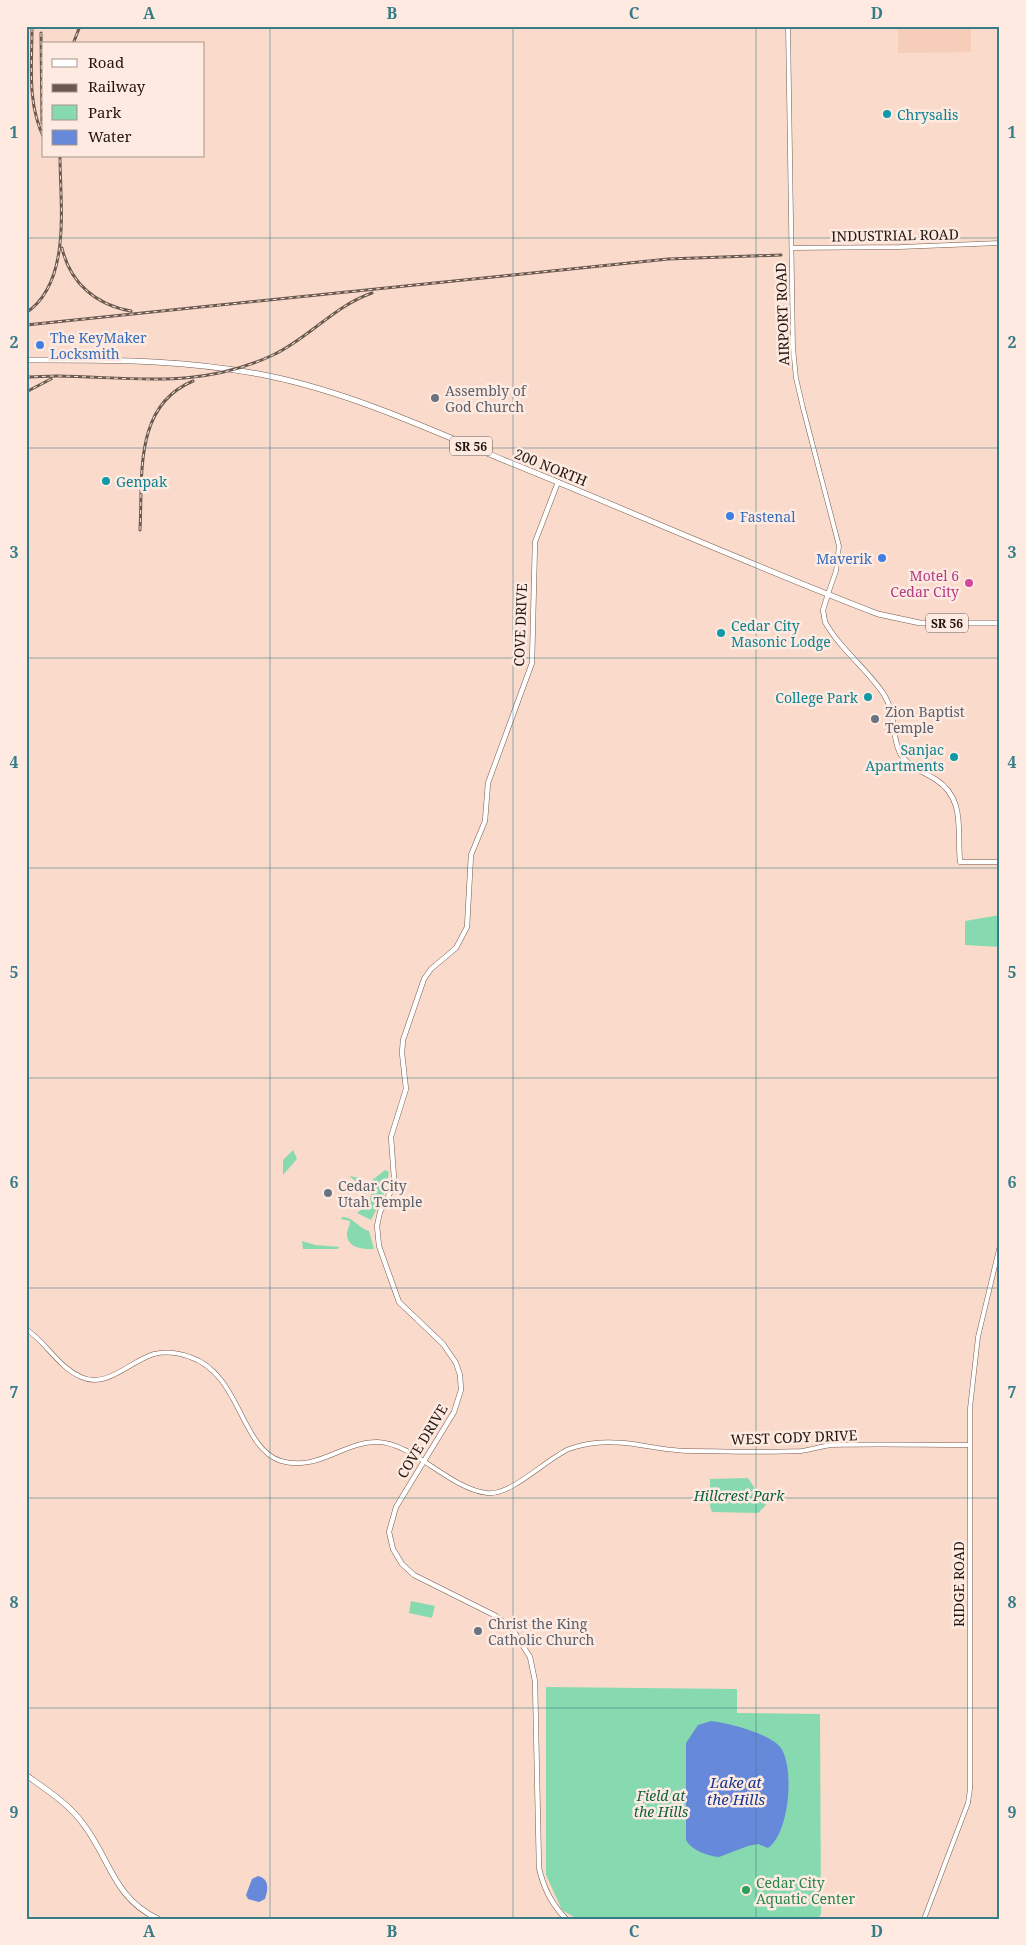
<svg xmlns="http://www.w3.org/2000/svg" width="1026" height="1945" viewBox="0 0 1026 1945" font-family="'Noto Serif',serif">
<style>
.built{fill:#f5cdb9}
.green{fill:#87dab0}
.water{fill:#668ad9}
.lines{fill:none;stroke-linecap:round;stroke-linejoin:round}
.tertiary-casing{stroke:#765b4c;stroke-width:5}
.secondary-casing{stroke:#765b4c;stroke-width:5.5}
.primary-casing{stroke:#765b4c;stroke-width:6}
.tertiary{stroke:#fff;stroke-width:4}
.secondary{stroke:#fff;stroke-width:4.5}
.primary{stroke:#fff;stroke-width:5}
.rail-casing{stroke:#6b594f;stroke-width:3}
.rail{stroke:#feeae0;stroke-width:1;stroke-dasharray:4;stroke-linecap:butt}
.grid{fill:none;stroke:#377d89;stroke-width:1;stroke-opacity:0.55}
.culture-dot{fill:#0f9aa8;stroke:#feeae0;stroke-width:2}
.shop-dot{fill:#3f7fe0;stroke:#feeae0;stroke-width:2}
.worship-dot{fill:#6b7280;stroke:#feeae0;stroke-width:2}
.hotel-dot{fill:#d1479c;stroke:#feeae0;stroke-width:2}
.leisure-dot{fill:#2e9e5b;stroke:#feeae0;stroke-width:2}
.labels{text-anchor:middle;dominant-baseline:central;stroke-width:5;stroke-linejoin:round;paint-order:stroke}
.shield{fill:#feeae0;stroke:#63554e;stroke-width:1}
.shield-label{font-size:12px;font-weight:bold;fill:#20150f}
.culture-label{font-size:14px;fill:#0d838f;stroke:#feeae0;text-anchor:start}
.street-label{font-size:14px;fill:#20150f;stroke:#feeae0}
.shop-label{font-size:14px;fill:#366cbe;stroke:#feeae0;text-anchor:start}
.worship-label{font-size:14px;fill:#5b616d;stroke:#feeae0;text-anchor:start}
.hotel-label{font-size:14px;fill:#b23c85;stroke:#feeae0;text-anchor:end}
.park-label{font-size:14px;font-style:italic;fill:#0b6141;stroke:#feeae0}
.leisure-label{font-size:14px;fill:#27864d;stroke:#feeae0;text-anchor:start}
.water-label{font-size:15px;font-style:italic;fill:#143590;stroke:#feeae0}
.neatline{fill:none;stroke:#377d89;stroke-width:2}
.grid-label{font-size:16px;text-anchor:middle;font-weight:bold;fill:#377d89}
</style>
<rect width="100%" height="100%" fill="#fadaca"/>
<!-- built -->
<path class="built" d="M898,26h73v26l-73,1z"/>
<!-- green -->
<path class="green" d="M1000,915v32l-35,-2v-24z
M293,1150l4,9 -14,16v-15z
M385,1170l4,2 -3,18 -15,30 -14,-7c11,-9 18,-16 13,-31z
M349,1176l11,2 6,9 -1,13 -8,6 -9,1 12,-8 2,-13z
M342,1217c12,0 16,11 27,14l5,18c-12,0 -28,-1 -27,-17 1,-4 3,-7 3,-11l-9,-2z
M302,1241l13,4 25,2 -3,2h-34z
M748,1478l18,27 -8,8 -46,-1 -2,-6v-27z
M411,1601l24,5 -3,12 -23,-5z
M546,1687l191,2v24l83,1 1,200 -3,5h-241l-15,-9 -16,-35z"/>
<!-- water -->
<path class="water" d="M711,1721c18,2 60,13 70,27 14,21 8,86 -13,100l-10,-4 -10,2 -29,11c-11,-1 -28,-7 -33,-17v-97l12,-18z
M258,1876c12,3 10,14 7,23l-6,3 -11,-3 -2,-4 6,-16z"/>
<g class="lines">
<defs>
<path id="tertiary" d="M788,26l5,322 3,30 7,30 36,138 -3,25 -8,23
M792,248l108,-1 100,-4
M26,1329c21,14 32,38 55,48 26,12 49,-16 73,-23 12,-3 25,-1 36,3 50,16 51,92 91,104 37,11 63,-20 97,-19 35,1 72,47 109,51 24,3 59,-34 82,-44 8,-3 18,-5 26,-6 31,-4 64,8 95,8 36,0 74,2 111,0 10,-1 20,-5 31,-6 46,-1 92,0 137,0
M924,1919l44,-116 2,-14v-381l8,-71 22,-92"/>
<path id="secondary" d="M558,482l-23,60 -3,121 -44,120 -3,38 -14,34 -4,72 -11,21 -25,21 -7,10 -21,61 -1,13 4,36 -15,48 3,41 -3,13 -11,21 -3,14 2,20 20,56 44,42 13,19 4,12 1,15 -7,22 -58,95 -7,25 4,17 9,15 12,11 82,41 17,14 17,27 5,24 4,187c5,21 12,35 27,51
M828,594l-5,16 2,12c15,27 41,46 58,71 14,21 8,46 18,62 8,11 22,17 34,24 31,19 22,52 25,83h40"/>
<path id="primary" d="M26,360c85,0 159,-1 243,16 82,17 160,53 237,85 124,50 247,105 372,153l42,9h80
M26,1775c21,15 43,29 58,50 27,36 29,72 74,94"/>
</defs>
<!-- tertiary casing -->
<use href="#tertiary" class="tertiary-casing"/>
<!-- secondary casing -->
<use href="#secondary" class="secondary-casing"/>
<!-- primary casing -->
<use href="#primary" class="primary-casing"/>
<!-- tertiary -->
<use href="#tertiary" class="tertiary"/>
<!-- secondary -->
<use href="#secondary" class="secondary"/>
<!-- primary -->
<use href="#primary" class="primary"/>
<defs>
<path id="rail" d="M32,28c0,37 -5,76 12,110
M41,33l1,90
M73,44l7,-18
M62,248c8,35 34,57 69,63
M26,313c46,-31 34,-108 34,-157
M26,325l642,-66 113,-4
M26,377c10,0 20,-1 31,-1 77,1 141,14 216,-21 36,-17 61,-49 99,-62
M26,392l25,-13
M140,530c3,-54 -7,-124 53,-149"/>
</defs>
<!-- rail casing -->
<use href="#rail" class="rail-casing"/>
<!-- rail -->
<use href="#rail" class="rail"/>
</g>
<!-- grid -->
<path class="grid" d="M270,26v1893M513,26v1893M756,26v1893M26,238h974M26,448h974M26,658h974M26,868h974M26,1078h974M26,1288h974M26,1498h974M26,1708h974"/>
<!-- markers -->
<g class="culture-dot">
<circle cx="887" cy="114" r="5"/>
<circle cx="106" cy="481" r="5"/>
<circle cx="721" cy="633" r="5"/>
<circle cx="868" cy="697" r="5"/>
<circle cx="954" cy="757" r="5"/>
</g>
<g class="shop-dot">
<circle cx="40" cy="345" r="5"/>
<circle cx="730" cy="516" r="5"/>
<circle cx="882" cy="558" r="5"/>
</g>
<g class="worship-dot">
<circle cx="435" cy="398" r="5"/>
<circle cx="875" cy="719" r="5"/>
<circle cx="328" cy="1193" r="5"/>
<circle cx="478" cy="1631" r="5"/>
</g>
<circle class="hotel-dot" cx="969" cy="583" r="5"/>
<circle class="leisure-dot" cx="746" cy="1890" r="5"/>
<g class="labels">
<!-- shield labels -->
<g class="shield">
<rect x="450" y="436.5" width="42" height="19" rx="4"/>
<rect x="926" y="613.5" width="42" height="19" rx="4"/>
</g>
<g class="shield-label">
<text x="471" y="446">SR 56</text>
<text x="947" y="623">SR 56</text>
</g>
<!-- culture labels -->
<g class="culture-label">
<text x="897" y="114">Chrysalis</text>
<text x="116" y="481">Genpak</text>
<text x="731" y="625">Cedar City<tspan x="731" dy="16">Masonic Lodge</tspan></text>
<text x="858" y="697" text-anchor="end">College Park</text>
<text x="944" y="749" text-anchor="end">Sanjac<tspan x="944" dy="16">Apartments</tspan></text>
</g>
<!-- street labels -->
<g class="street-label">
<text transform="translate(895 235) rotate(-1)">INDUSTRIAL ROAD</text>
<text transform="translate(782 314) rotate(-92)">AIRPORT ROAD</text>
<text transform="translate(551 467) rotate(22)">200 NORTH</text>
<text transform="translate(520 625) rotate(-88)">COVE DRIVE</text>
<text transform="translate(794 1437) rotate(-2)">WEST CODY DRIVE</text>
<text transform="translate(422 1441) rotate(-59)">COVE DRIVE</text>
<text transform="translate(958 1584) rotate(-90)">RIDGE ROAD</text>
</g>
<!-- shop labels -->
<g class="shop-label">
<text x="50" y="337">The KeyMaker<tspan x="50" dy="16">Locksmith</tspan></text>
<text x="740" y="516">Fastenal</text>
<text x="872" y="558" text-anchor="end">Maverik</text>
</g>
<!-- worship labels -->
<g class="worship-label">
<text x="445" y="390">Assembly of<tspan x="445" dy="16">God Church</tspan></text>
<text x="885" y="711">Zion Baptist<tspan x="885" dy="16">Temple</tspan></text>
<text x="338" y="1185">Cedar City<tspan x="338" dy="16">Utah Temple</tspan></text>
<text x="488" y="1623">Christ the King<tspan x="488" dy="16">Catholic Church</tspan></text>
</g>
<!-- hotel labels -->
<g class="hotel-label">
<text x="959" y="575">Motel 6<tspan x="959" dy="16">Cedar City</tspan></text>
</g>
<!-- park labels -->
<g class="park-label">
<text x="739" y="1495">Hillcrest Park</text>
<text x="661" y="1795">Field at<tspan x="661" dy="16">the Hills</tspan></text>
</g>
<!-- leisure labels -->
<g class="leisure-label">
<text x="756" y="1882">Cedar City<tspan x="756" dy="16">Aquatic Center</tspan></text>
</g>
<!-- water labels -->
<g class="water-label">
<text x="736" y="1782">Lake at<tspan x="736" dy="17">the Hills</tspan></text>
</g>
</g>
<!-- border -->
<rect width="1026" height="1945" fill="none" stroke="#feeae0" stroke-width="55"/>
<!-- legend -->
<rect x="42" y="42" width="162" height="115" fill="#feeae0" stroke="#a5958c"/>
<rect x="52" y="59" width="25" height="8" fill="#ffffff" stroke="#a5958c"/>
<text x="88" y="68" font-size="15" fill="#20150f">Road</text>
<rect x="52" y="84" width="25" height="8" fill="#6b594f" stroke="#a5958c"/>
<text x="88" y="92" font-size="15" fill="#20150f">Railway</text>
<rect x="52" y="105" width="25" height="15" fill="#87dab0" stroke="#a5958c"/>
<text x="88" y="118" font-size="15" fill="#20150f">Park</text>
<rect x="52" y="130" width="25" height="15" fill="#668ad9" stroke="#a5958c"/>
<text x="88" y="142" font-size="15" fill="#20150f">Water</text>
<rect x="28" y="28" width="970" height="1890" class="neatline"/>
<g class="grid-label">
<text x="149" y="19">A</text>
<text x="392" y="19">B</text>
<text x="634" y="19">C</text>
<text x="877" y="19">D</text>
<text x="14" y="138">1</text>
<text x="1012" y="138">1</text>
<text x="14" y="348">2</text>
<text x="1012" y="348">2</text>
<text x="14" y="558">3</text>
<text x="1012" y="558">3</text>
<text x="14" y="768">4</text>
<text x="1012" y="768">4</text>
<text x="14" y="978">5</text>
<text x="1012" y="978">5</text>
<text x="14" y="1188">6</text>
<text x="1012" y="1188">6</text>
<text x="14" y="1398">7</text>
<text x="1012" y="1398">7</text>
<text x="14" y="1608">8</text>
<text x="1012" y="1608">8</text>
<text x="14" y="1818">9</text>
<text x="1012" y="1818">9</text>
<text x="149" y="1937">A</text>
<text x="392" y="1937">B</text>
<text x="634" y="1937">C</text>
<text x="877" y="1937">D</text>
</g>
</svg>
